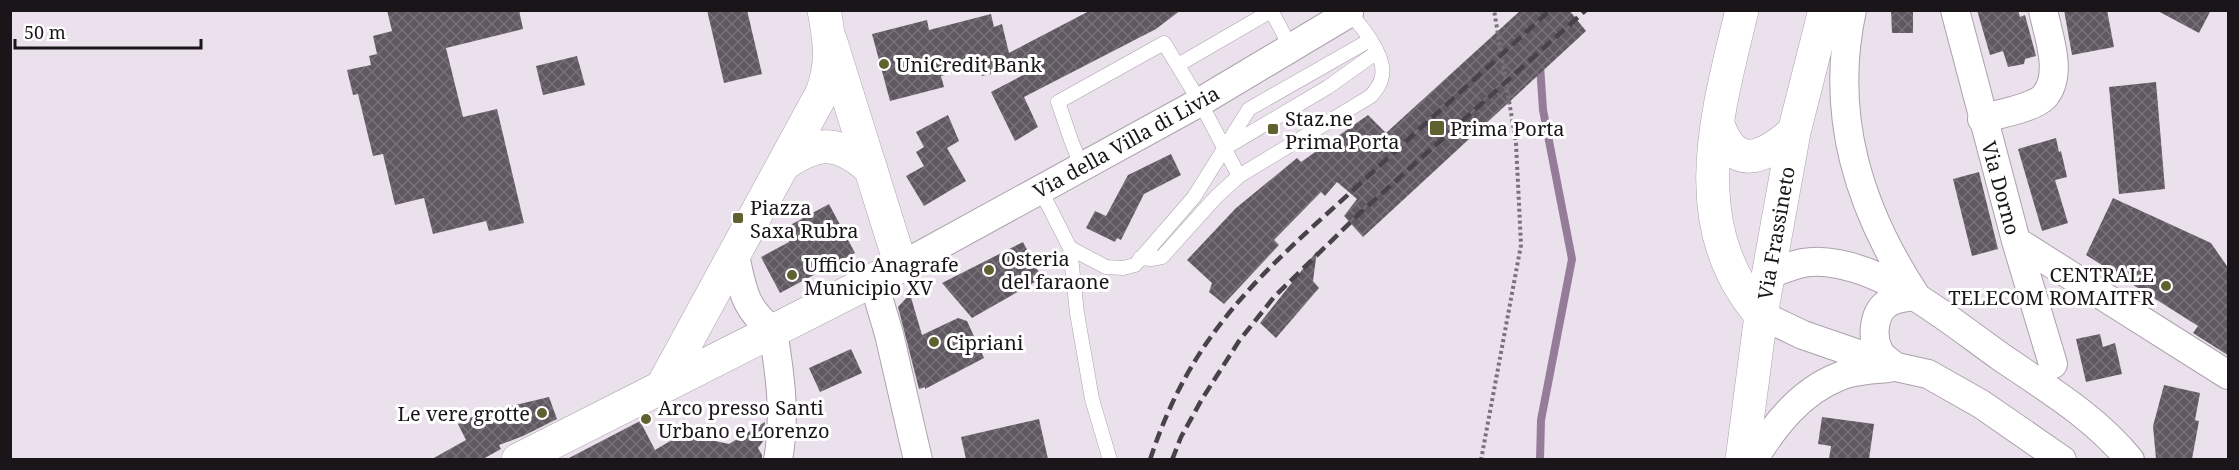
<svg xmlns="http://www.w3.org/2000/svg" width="2239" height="470" viewBox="0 0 2239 470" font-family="'Noto Serif',serif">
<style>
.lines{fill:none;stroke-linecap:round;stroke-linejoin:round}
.stream{stroke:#957d99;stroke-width:8}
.building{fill:url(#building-cross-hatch)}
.lane-casing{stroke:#aba1ac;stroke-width:15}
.street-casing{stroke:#aba1ac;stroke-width:30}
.secondary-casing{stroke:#aba1ac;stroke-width:34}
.path{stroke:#79727a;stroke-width:4;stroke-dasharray:3 3;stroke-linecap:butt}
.lane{stroke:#fff;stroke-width:14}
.street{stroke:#fff;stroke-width:28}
.secondary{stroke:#fff;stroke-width:33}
.rail{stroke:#484349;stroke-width:4.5;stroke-dasharray:12 6;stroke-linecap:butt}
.poi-dot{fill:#5f612f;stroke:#fff;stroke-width:2}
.labels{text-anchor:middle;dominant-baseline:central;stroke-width:6;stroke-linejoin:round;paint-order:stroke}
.poi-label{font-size:20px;fill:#191519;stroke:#fff;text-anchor:start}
.street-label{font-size:20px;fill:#191519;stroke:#fff}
</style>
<defs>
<pattern id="building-cross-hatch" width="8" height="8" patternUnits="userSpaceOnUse" patternTransform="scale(1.5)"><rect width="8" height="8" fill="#615962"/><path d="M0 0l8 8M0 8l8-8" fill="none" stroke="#777178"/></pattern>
</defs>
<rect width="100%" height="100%" fill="#ebe1ed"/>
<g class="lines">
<!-- stream -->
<path class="stream" d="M1540,460l1,-40 31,-161 -29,-149 -3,-45"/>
</g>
<!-- building -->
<path class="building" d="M387,10h132l4,19 -77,19 17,69 34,-8 27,114 -35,8 -3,-10 -53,13 -9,-36 -29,7 -12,-51 -10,2 -15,-62 -5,1 -6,-25 24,-5 -2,-9 8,-2 -4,-18 19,-5z
M707,10h40l15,64 -38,9z
M1091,10h90l-25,19 -132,68 14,30 -23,14 -24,-49 38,-20 -3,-7 -44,11 -4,-10 -37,10 3,11 -54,14 -18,-67 55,-14 2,10 62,-16 3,13 8,-3 7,29z
M1521,10h48l17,21 -223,206 -19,-21 13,-17 -20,-17 -12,14 -4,-4 -47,48 5,5 -55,59 -15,-12 3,-9 -25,-23 49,-52 61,-50 4,4 67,-47 18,18z
M1891,10h22v23h-21z
M1977,10h41l2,7 5,-2 11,41 -11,3 -1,5 -16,3 -5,-16 -13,4z
M2064,10h43l7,37 -42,8z
M2156,10h55l-12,23z
M577,56l8,29 -42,10 -7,-29z
M2156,82l9,107 -46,5 -10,-107z
M948,115l11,26 -12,7 19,33 -42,25 -18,-30 18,-10 -8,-14 8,-5 -8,-15z
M2056,138l3,14 2,-1 6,26 -12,3 13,43 -26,8 -24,-82z
M1171,154l10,21 -37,19 -23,46 -4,-2 -2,4 -29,-14 9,-17 11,5 22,-41z
M1979,172l19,77 -26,7 -19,-77z
M2113,198l98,45 18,26v87l-36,-23 5,-7 -112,-71z
M829,204l26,49 -75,40 -19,-36 28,-15 -6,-13z
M1023,242l19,36 -70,40 -30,-35z
M1317,251l-4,30 6,7 -43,50 -16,-15z
M910,294l12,41 36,-17 9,3 17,37 -59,31v-2l-6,2 -21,-82z
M2100,334l3,13 12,-4 7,31 -36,8 -10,-43z
M851,349l11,24 -42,19 -11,-24z
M2164,385l36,8 -5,27 4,1 -7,38h-36l-3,-33z
M549,397l8,22 -34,17 -24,9 2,4 -18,10h-51l34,-19 -8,-16 20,-10z
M1822,417l52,7 -5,35h-40l2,-13 -13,-2z
M1039,419l9,40h-82l-5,-22z
M640,421l15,29 37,-22 5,9 32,7 36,-22 -1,18 -6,8 4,7v4h-195z"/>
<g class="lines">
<defs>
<path id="lane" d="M1271,10l20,38
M1178,65l93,-54
M1225,148l103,-61 49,-35
M1082,168l-11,-28 -13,-38 106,-59 36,59 39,74
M1040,189l30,59 36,19 17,1 12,-3 59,-68 55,-88 121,-69
M1070,248l7,65 15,86 18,61
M1140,258l11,1 11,-2 54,-60 23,-21 132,-80c5,-6 10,-12 11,-20 4,-20 -20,-50 -33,-63"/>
<path id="street" d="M1852,10c-23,105 7,199 64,286
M1955,10l61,231 37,123
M1982,119c16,-5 51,-11 62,-22 20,-22 4,-62 -1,-87
M2016,241l212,134
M735,256c8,35 9,52 38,75 7,43 13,85 5,129
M901,266l299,-164 149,-89
M1768,275c27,-11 41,-17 70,-11 59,11 115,59 163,93 45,31 93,59 129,103
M873,280l16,54 29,126
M1761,315l42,20 93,32 32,7 53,30 81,56
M1896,367c-6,-5 -14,-9 -17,-16 -8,-14 -5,-40 9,-48 8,-5 19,-6 28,-7
M1753,460c21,-34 47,-68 85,-83 15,-7 33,-7 50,-9"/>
<path id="secondary" d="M1742,10c-25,104 -59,216 19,305
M1718,124c16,48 45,35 76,8
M783,165c35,-25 55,-25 88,4
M662,387l160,-294c11,-30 8,-52 2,-83
M518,460l383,-194 -71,-227
M1742,460l19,-145 33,-183 31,-122"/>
</defs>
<!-- lane casing -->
<use href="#lane" class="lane-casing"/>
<!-- street casing -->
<use href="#street" class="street-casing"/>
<!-- secondary casing -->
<use href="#secondary" class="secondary-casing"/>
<!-- path -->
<path class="path" d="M1481,460l40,-215 -5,-102 -22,-133"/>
<!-- lane -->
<use href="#lane" class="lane"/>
<!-- street -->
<use href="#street" class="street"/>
<!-- secondary -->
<use href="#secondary" class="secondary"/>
<!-- rail -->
<path class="rail" d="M1150,460c42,-130 115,-190 212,-278 62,-58 126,-114 188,-172
M1172,460l9,-23 21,-38 37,-58 35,-44 86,-84 226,-203"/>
</g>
<!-- markers -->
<g class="poi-dot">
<circle cx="884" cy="64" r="6"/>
<rect x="1429" y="120" width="16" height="16" rx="3"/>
<rect x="1267" y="123" width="12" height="12" rx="3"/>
<rect x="732" y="212" width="12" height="12" rx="3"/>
<circle cx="989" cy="270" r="6"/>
<circle cx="792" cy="275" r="6"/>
<circle cx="2166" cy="286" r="6"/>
<circle cx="934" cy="342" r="6"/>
<circle cx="542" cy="413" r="6"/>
<circle cx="646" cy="419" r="6"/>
</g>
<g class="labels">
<!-- poi labels -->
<g class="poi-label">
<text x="896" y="64">UniCredit Bank</text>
<text x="1285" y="118">Staz.ne<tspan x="1285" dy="23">Prima Porta</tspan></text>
<text x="1450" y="128">Prima Porta</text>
<text x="750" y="207">Piazza<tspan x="750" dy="23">Saxa Rubra</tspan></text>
<text x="1001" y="258">Osteria<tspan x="1001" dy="23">del faraone</tspan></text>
<text x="804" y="264">Ufficio Anagrafe<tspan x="804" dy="23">Municipio XV</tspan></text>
<text x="2154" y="274" text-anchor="end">CENTRALE<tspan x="2154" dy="23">TELECOM ROMAITFR</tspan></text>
<text x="946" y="342">Cipriani</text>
<text x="658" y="407">Arco presso Santi<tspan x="658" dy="23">Urbano e Lorenzo</tspan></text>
<text x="530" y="413" text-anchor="end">Le vere grotte</text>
</g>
<!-- street labels -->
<g class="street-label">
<text transform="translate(1126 142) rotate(-29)">Via della Villa di Livia</text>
<text transform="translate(2001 188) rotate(75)">Via Dorno</text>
<text transform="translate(1776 233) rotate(-80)">Via Frassineto</text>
</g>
</g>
<!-- border -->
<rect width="2239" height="470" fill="none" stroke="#191519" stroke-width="24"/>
<!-- scale -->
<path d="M15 39v9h186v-9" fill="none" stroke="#191519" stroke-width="3"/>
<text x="24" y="39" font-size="18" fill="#191519" stroke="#ffffff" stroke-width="4.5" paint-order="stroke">50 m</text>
</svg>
